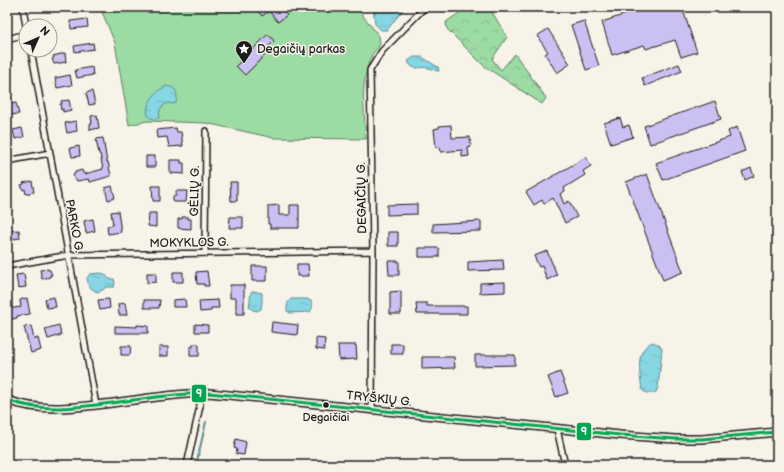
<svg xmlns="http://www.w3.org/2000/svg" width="784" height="472" viewBox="0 0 784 472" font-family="'Balsamiq Sans',sans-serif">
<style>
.forest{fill:url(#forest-crowns);stroke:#5c7c60}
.park{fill:#9cdba3;stroke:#5c7c60}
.water{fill:url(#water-ripples);stroke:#5c8c93}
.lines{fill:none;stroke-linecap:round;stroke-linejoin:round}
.stream{stroke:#5c8c93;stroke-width:2}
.building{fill:#cac0f2;stroke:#1c1c1c}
.minor-casing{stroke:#1c1c1c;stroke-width:8}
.secondary-casing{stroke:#1c1c1c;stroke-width:10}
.minor{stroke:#f7f3e8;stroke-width:5}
.secondary{stroke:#f7f3e8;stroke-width:7}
.bus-1-casing{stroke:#f7f3e8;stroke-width:6}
.bus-1{stroke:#00a651;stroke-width:3}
.bus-dot{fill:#1c1c1c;stroke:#f7f3e8;stroke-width:1.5}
.labels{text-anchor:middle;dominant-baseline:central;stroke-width:3;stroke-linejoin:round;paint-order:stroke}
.bus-label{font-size:11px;fill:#1c1c1c;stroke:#f7f3e8}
.poi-label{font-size:12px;fill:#1c1c1c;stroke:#f7f3e8;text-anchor:start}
.street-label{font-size:12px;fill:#1c1c1c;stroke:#f7f3e8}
.line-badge{stroke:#f7f3e8;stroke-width:1.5}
.badge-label{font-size:11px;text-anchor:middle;font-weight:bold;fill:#fff}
</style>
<defs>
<pattern id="forest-crowns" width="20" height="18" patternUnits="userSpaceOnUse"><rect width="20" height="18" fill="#9cdba3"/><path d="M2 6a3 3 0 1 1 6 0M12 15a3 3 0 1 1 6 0" fill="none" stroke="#86bb8c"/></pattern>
<pattern id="water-ripples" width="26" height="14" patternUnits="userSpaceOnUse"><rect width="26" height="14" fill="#87d6e3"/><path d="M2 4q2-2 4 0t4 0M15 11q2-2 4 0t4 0" fill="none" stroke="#74b7c2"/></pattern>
</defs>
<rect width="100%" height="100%" fill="#f7f3e8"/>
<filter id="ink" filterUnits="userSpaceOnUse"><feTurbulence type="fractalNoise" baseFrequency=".025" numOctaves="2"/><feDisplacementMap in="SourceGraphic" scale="8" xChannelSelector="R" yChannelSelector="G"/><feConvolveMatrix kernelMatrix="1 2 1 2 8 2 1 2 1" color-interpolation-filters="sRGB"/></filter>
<g filter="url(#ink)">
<!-- forest -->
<path class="forest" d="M468,7h21l18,30 -15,22 9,11 14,-16 31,44 -4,6 -58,-38 -37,-37 -1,-7z"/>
<!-- park -->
<path class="park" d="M100,7h256l23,29c3,12 -2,11 -7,19 -3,5 -5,13 -6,18 -5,21 -1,45 0,66l-92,-1 -68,-15 -59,-2 -18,4 -14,-82z"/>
<!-- water -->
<path class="water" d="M373,7h32l-18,23h-6l-6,-6z
M414,57h8l16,10 1,4h-2c-3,-1 -6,-3 -9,-3 -8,-2 -16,4 -20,-7z
M166,86c11,1 12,7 10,17l-3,1 -4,-1 -5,2 -4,4 -1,9c-5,2 -7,1 -11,-2 -3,-13 7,-24 18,-30z
M100,273l5,1 4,5h5l1,4 -1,4h-8l-3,3 -6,2c-7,-4 -9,-6 -10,-14l3,-4z
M253,291l9,2v8l-1,8 -4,2 -4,-1 -4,-3 2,-15z
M291,299h16l4,2c2,4 2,7 -1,11l-20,1 -3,-2c0,-5 0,-9 4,-12z
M653,342l6,3 3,4 -4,39 -2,4c-5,2 -10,2 -14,-2 -2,-16 -8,-41 11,-48z"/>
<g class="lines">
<!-- stream -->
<path class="stream" d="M196,465l10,-43"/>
</g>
<!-- building -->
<path class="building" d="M255,7h33l-5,4 4,4 -9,7 -9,-11 -7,5z
M624,7h58l15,45 -16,5 -6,-17 -29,9 -2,-4 -32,10 -10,-33 24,-8z
M87,19l1,8 -17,2 -1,-8z
M584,21l15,45 -13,4 -15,-45z
M548,29l22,35 -13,9 -12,-19 3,-2 -11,-16z
M268,34l6,7 -6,6 2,3 -25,25 -9,-9z
M93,43l1,6 -19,3 -1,-6z
M65,53l1,9 -12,2 -2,-5 2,-1 -1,-2z
M679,64l3,7 -37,15 -3,-8z
M92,67l1,8 -16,3 -2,-8z
M70,75l2,10 -15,3 -2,-10z
M92,91l3,13 -6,1 -3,-12z
M69,100l2,10 -8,2v-3l-2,1 -1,-6h2l-1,-3z
M715,101l6,18 -71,25 -6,-18z
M16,103l3,11 -9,1 -1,-4h-1l-1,-7z
M97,115l2,13 -9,2v-6h2l-1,-8z
M620,118l3,9 6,-2 4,12 -22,7 -7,-21z
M76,121l1,10 -10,2 -2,-10z
M451,125l1,13 18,-1 1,10 -3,1 1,8 -7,1v-7l-21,2 -1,-5 -4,1 -2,-19 5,-1v-2z
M737,127l8,24 -82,29 -7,-17 74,-26 -2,-6z
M22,128l2,9 -9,2 -2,-9z
M176,128l1,4h4l2,14 -14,1 -2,-10 -10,1 -1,-8z
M103,138l4,24h1l3,14 -21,6 -1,-3 -12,2 -1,-2h-2l-1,-5h2v-2l7,-2 1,3 2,1 18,-5 -3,-15h-1l-3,-15z
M79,146l1,10 -8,1 -2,-9z
M146,156h9v11h-9z
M586,157l5,9 -8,5 2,4 -21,13 1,3 -5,3 4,10 5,-3 8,16 -12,6 -12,-25 -9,6 -2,-4 -8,5 -8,-13z
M170,160h11v3h3v11l-14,-1z
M751,168l3,8 -9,4 -3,-8z
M647,174l36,98 -20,8 -37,-98z
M32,181l2,11 -8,2 -1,-5 -2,1 -2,-5 3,-1 -1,-1z
M230,182h7v19h-6z
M112,186l3,12 -7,2 -3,-12z
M152,186h8v15h-7z
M176,191h11l-1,11h-13v-6h3z
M417,204v10l-30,1v-10z
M279,205v10h11v-10h9v23h-29v-4h-2v-18z
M118,211l3,21 -13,2 -1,-8 6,-1 -2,-13z
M149,213h7v14l-8,-1z
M182,217h6v2h3v10l-13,-1v-9h4z
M230,217h13v11h-14z
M93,219l2,12 -9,2 -2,-12z
M481,221v10l-48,1v-8z
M19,230l1,8 -13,2v-9z
M388,232h10v14h-10z
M419,248h20v9h-20z
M547,251l10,24 -10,5 -5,-14 -3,1 -5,-11z
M503,260l1,10 -36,1v-9z
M388,261h11v14h-10z
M297,264h11l1,12h-12z
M252,266h15v15h-15z
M48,269v1h2l2,5h-2v2l-8,2 -2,-9z
M207,271l2,15h-5v-2h-7l-1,-12z
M173,272h10v10h-10z
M147,273h9v9l-9,1z
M24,274l2,13 -8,1 -2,-13z
M505,282v10l-25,1v-10z
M230,285h14v29h-8v-16h-6z
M401,291v23h-11v-22z
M54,297l2,10 -9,1 -2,-9z
M27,298l3,16 -13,2v2l-9,2 -1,-11 14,-2 -1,-7z
M109,299l1,9 -10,2 -2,-10z
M185,299l1,8h-13v-7z
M144,300h16l-1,8h-15z
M218,300l1,8h-8v3l-11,1 -1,-11z
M125,303l2,12h-8l-1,-11z
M416,303h11v3h40v8h-50z
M272,322l26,3 -1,10 -26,-3z
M195,324l13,1v7h-13z
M59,325l2,10 -13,4 -3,-10z
M137,325l11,1v7h-33v-7l22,1z
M31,326l3,13 4,-1 3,12 -10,3 -7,-26z
M316,338l9,1 -1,11 -8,-1z
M193,344h6v12h-9v-9h3z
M391,344h12v10h-12z
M338,345h18l1,14 -18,1z
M121,346h10l-1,9h-9z
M159,347h9v9h-9z
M475,355h40v10l-40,1z
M422,357h32l1,11 -33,1z
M560,372l8,21 -12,4 -8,-20z
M236,439l10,3 -2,13 -8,-1 1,-5 -3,-1z"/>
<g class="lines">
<defs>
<path id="minor" d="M23,7l3,19
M7,39l19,-5
M31,50l65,355
M7,161l43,-8
M205,252l1,-121
M7,266l62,-11 304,-4
M372,410l1,-159 -3,-181 12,-19 43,-44
M557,429l8,36
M187,465l13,-59 -1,-13"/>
<path id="secondary" d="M7,400c32,12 65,8 97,4 35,-4 70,-11 105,-11l411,42 55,4h27l75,-7"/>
</defs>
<!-- minor casing -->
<use href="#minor" class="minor-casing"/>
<!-- secondary casing -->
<use href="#secondary" class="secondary-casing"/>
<!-- minor -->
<use href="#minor" class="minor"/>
<!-- secondary -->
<use href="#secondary" class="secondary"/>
<defs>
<path id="bus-1" d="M7,400c32,12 65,8 97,4 35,-4 70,-11 105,-11l411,42 55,4h27l75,-7"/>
</defs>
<!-- bus-1 casing -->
<use href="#bus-1" class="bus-1-casing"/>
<!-- bus-1 -->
<use href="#bus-1" class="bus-1"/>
</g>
</g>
<!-- icons -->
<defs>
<symbol id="sight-pin" viewBox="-11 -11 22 30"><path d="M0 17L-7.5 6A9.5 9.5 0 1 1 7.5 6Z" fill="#1c1c1c" stroke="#f7f3e8"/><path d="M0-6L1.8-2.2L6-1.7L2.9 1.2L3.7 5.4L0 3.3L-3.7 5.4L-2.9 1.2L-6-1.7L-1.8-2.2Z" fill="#fff"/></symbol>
</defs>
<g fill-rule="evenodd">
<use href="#sight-pin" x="234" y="39" width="20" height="27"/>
</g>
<!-- markers -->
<circle class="bus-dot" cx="326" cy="405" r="3.5"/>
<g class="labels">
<!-- bus labels -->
<g class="bus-label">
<text x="326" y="417">Degaičiai</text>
</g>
<!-- poi labels -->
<g class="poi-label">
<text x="257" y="49">Degaičių parkas</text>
</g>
<!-- street labels -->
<g class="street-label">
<text transform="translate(195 191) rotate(-89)">GĖLIŲ G.</text>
<text transform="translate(362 198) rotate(-91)">DEGAIČIŲ G.</text>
<text transform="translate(74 226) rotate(79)">PARKO G.</text>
<text transform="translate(189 243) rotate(-1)">MOKYKLOS G.</text>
<text transform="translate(379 399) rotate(6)">TRYŠKIŲ G.</text>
</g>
</g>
<g class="line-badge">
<rect x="191" y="384" width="16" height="19" rx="4" fill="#00a651"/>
<rect x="576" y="422" width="16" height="19" rx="4" fill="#00a651"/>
</g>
<g class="badge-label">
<text x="199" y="397">9</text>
<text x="584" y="435">9</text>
</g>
<!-- margin -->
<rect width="784" height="472" fill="none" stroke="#f7f3e8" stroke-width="24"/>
<rect x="12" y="12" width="760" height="448" fill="none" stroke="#1c1c1c" stroke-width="1.5" filter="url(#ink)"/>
<!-- north arrow -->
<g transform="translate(38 38) rotate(45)"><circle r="19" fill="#f7f3e8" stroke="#9f9d96"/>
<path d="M0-3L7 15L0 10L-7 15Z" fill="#1c1c1c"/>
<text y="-6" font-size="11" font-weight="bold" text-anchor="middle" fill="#1c1c1c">N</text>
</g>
</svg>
